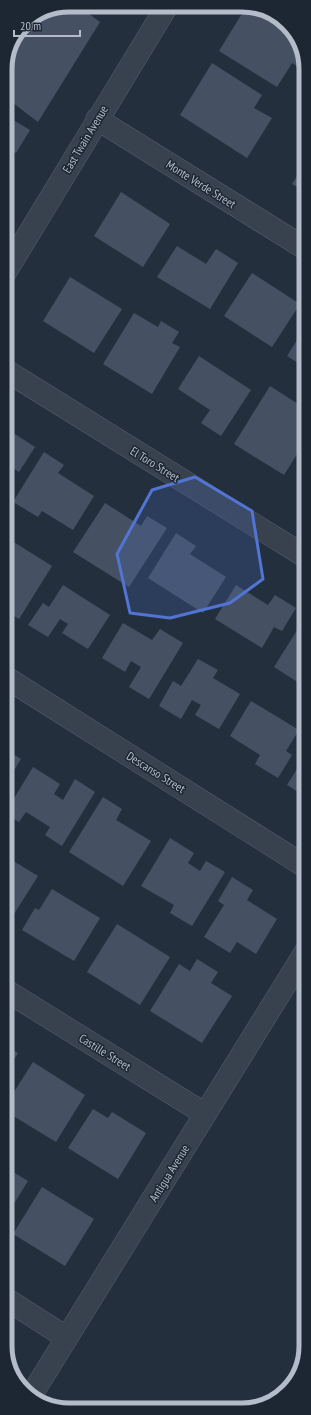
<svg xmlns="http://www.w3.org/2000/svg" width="311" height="1415" viewBox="0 0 311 1415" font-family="'PT Sans Narrow',sans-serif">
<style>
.building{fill:#455162}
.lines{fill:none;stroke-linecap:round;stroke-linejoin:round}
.minor-casing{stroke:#565f6c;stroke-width:23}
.minor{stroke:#38414e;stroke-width:22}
.marked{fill:#5274d3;fill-opacity:0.2;stroke:#5274d3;stroke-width:3;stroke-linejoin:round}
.labels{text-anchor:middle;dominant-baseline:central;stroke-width:3;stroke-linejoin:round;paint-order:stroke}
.street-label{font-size:12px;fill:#b4bcc9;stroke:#1d2633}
.rim{fill:none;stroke:#b4bcc9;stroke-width:5}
</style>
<rect width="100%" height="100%" fill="#242f3e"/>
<!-- building -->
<path class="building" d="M69,5h8l23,17 -62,100 -29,-22 -4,7v-42l19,-41z
M246,7h12l32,20 13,29 -6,10 -5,-3 -15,24 -58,-36z
M212,63l50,32 -8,13 18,10 -25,40 -67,-43z
M5,115l25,15 -14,23 -11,-6z
M306,162v30l-14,-8z
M121,192l49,32 -27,43 -49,-31z
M177,246l29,18 10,-15 22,14 -28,46 -53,-32z
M252,273l48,31 -28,43 -48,-31z
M70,277l52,32 -28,44 -51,-32z
M134,313l24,14 3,-6 18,11 -7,11 8,4 -28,47 -49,-30z
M306,326v42l-19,-12z
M199,356l52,34 -30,46 -20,-13 9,-13 -32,-21z
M270,386l36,23v31l-22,35 -50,-31z
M15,434l20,13 -16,25 -6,-4 -8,12v-38l3,2z
M44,452l20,13 -6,8 36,23 -21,34 -31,-19 -4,6 -25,-15z
M306,472v17l-8,-5z
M105,503l36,23 6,-10 20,12 -38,59 -56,-35z
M176,533l20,13 -6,8 36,23 -23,36 -55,-35z
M9,539l43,27 -33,53 -14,-8v-66z
M63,585l47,30 -22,34 -26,-16 6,-9 -8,-5 -12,18 -20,-12 15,-22 6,4z
M236,585l32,20 7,-10 21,13 -14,23 -8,-4 -12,21 -47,-29z
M306,616v61l-2,-2 -5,8 -25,-16z
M123,623l29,17 8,-11 23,14 -34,56 -20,-12 12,-20 -10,-6 -6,11 -23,-14z
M198,659l20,11 -5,8 27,16 -21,35 -24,-14 6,-10 -9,-5 -11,19 -22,-13 14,-25 8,5z
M251,701l48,29 -13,21 6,4 -14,23 -23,-14 5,-9 -30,-19z
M5,749l16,10 -16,26z
M302,761l4,3v33l-19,-12z
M33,767l27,17 -6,10 9,6 12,-21 20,13 -33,54 -17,-11 5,-8 -24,-15 -7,10 -10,-6 5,-9 -4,-2z
M103,797l19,12 -6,11 35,21 -28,45 -54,-34z
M170,838l24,15 -6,10 12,8 6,-10 19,11 -33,54 -22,-13 4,-8 -33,-19z
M5,856l33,20 -29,46 -4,-2z
M232,877l21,13 -6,10 30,19 -21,35 -19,-12 -7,11 -26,-16 20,-32 -6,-4z
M52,889l48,29 -26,43 -52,-31 13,-22 4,2z
M117,924l53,33 -30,48 -53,-33z
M197,959l21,13 -7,11 21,13 -30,47 -52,-32 29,-47 11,7z
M5,1045l13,8 -13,20z
M33,1062l52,33 -29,47 -51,-31v-5z
M93,1109l15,9 4,-6 34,21 -28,46 -50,-31z
M5,1167l23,14 -23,37z
M42,1187l52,32 -29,47 -52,-32z"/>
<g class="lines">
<defs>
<path id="minor" d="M97,119l209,130
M5,273l162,-267
M5,370l301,187
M5,677l301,190
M5,990l200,124
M6,1299l61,39
M32,1394l274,-443"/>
</defs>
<!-- minor casing -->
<use href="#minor" class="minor-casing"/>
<!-- minor -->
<use href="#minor" class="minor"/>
</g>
<!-- marked area -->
<path class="marked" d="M195,477l57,34 11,68 -33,24 -60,15 -40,-5 -13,-59 35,-64z"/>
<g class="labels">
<!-- street labels -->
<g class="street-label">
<text transform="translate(85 139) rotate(-59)">East Twain Avenue</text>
<text transform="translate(201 184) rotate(32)">Monte Verde Street</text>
<text transform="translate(155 464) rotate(32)">El Toro Street</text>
<text transform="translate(156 772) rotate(32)">Descanso Street</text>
<text transform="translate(105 1052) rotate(32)">Castille Street</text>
<text transform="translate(169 1173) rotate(-58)">Antigua Avenue</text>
</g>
</g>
<!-- crop -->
<path d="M0 0H311V1415H0ZM69 12H242A57 57 0 0 1 299 69V1346A57 57 0 0 1 242 1403H69A57 57 0 0 1 12 1346V69A57 57 0 0 1 69 12Z" fill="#1d2633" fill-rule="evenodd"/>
<path class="rim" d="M69 12H242A57 57 0 0 1 299 69V1346A57 57 0 0 1 242 1403H69A57 57 0 0 1 12 1346V69A57 57 0 0 1 69 12Z"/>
<!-- scale -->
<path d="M14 30v6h66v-6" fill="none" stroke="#b4bcc9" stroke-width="2"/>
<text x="20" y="30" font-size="12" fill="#b4bcc9" stroke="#1d2633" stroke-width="3" paint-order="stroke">20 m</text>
</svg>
